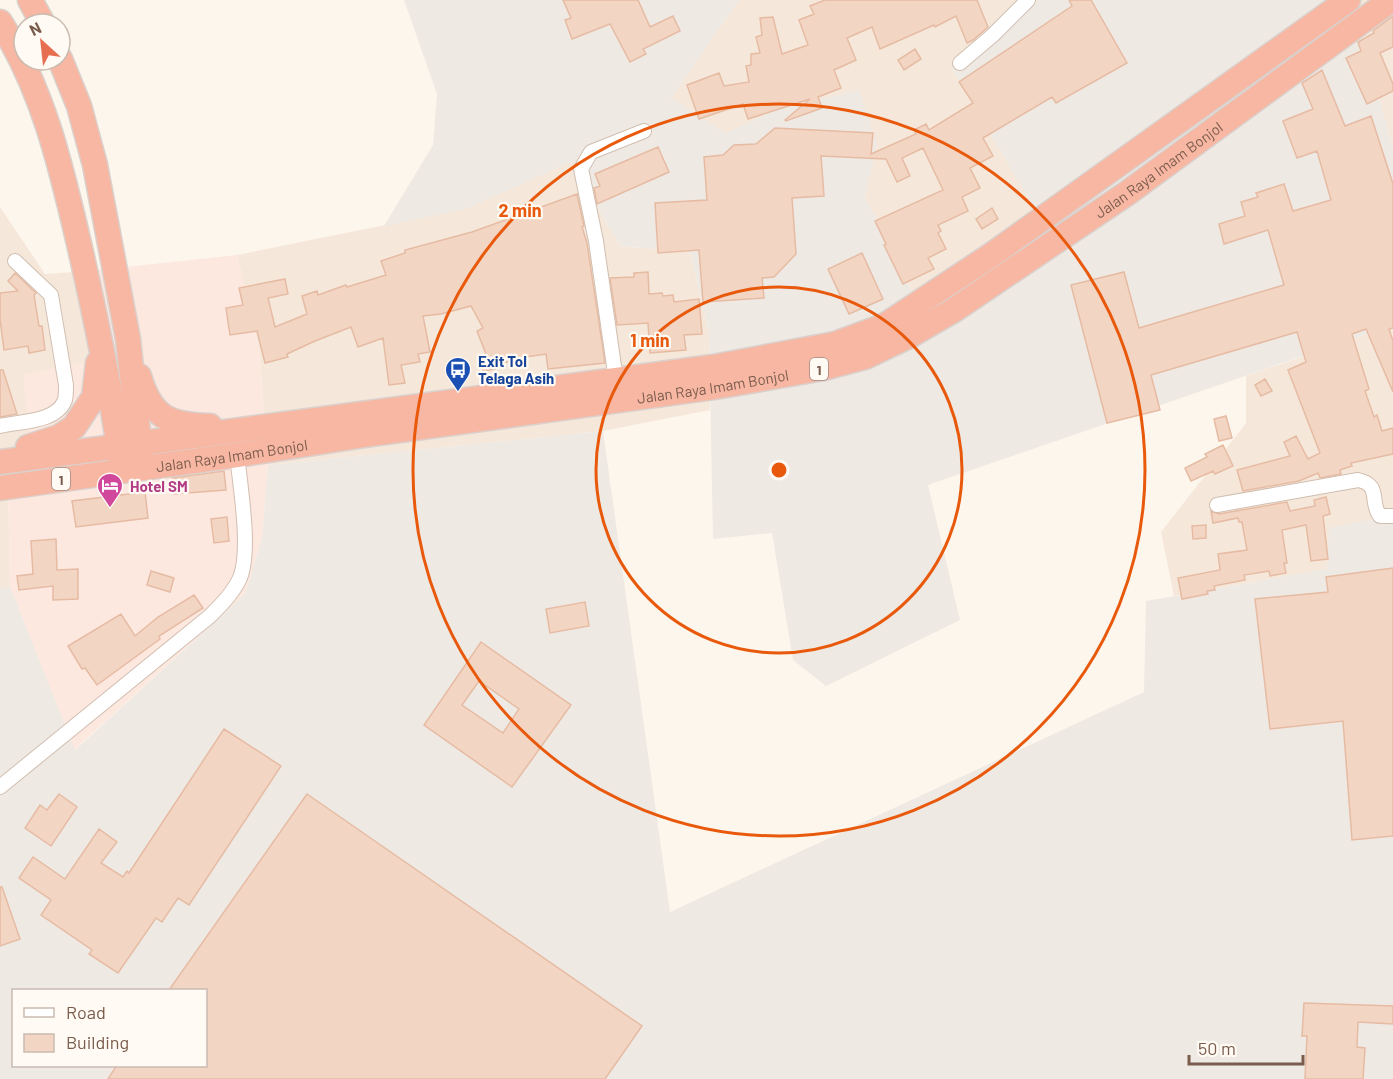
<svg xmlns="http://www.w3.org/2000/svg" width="1393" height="1079" viewBox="0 0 1393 1079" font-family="Barlow,sans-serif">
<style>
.residential{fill:#f5e8da}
.commercial{fill:#fde8e0}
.industrial{fill:#efe9e4;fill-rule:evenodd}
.building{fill:#f3d5c3;stroke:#e6bba3;stroke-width:1.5;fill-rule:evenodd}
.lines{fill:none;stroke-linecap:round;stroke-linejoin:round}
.street-casing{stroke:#d1beb0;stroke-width:16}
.highway-casing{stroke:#dad1cd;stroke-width:27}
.street{stroke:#fff;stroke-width:14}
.highway{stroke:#f7b7a3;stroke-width:24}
.ring{fill:none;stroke:#e8590c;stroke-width:3}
.labels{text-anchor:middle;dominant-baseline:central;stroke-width:4.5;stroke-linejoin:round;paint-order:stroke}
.shield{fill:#fffaf3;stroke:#a28b7f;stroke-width:1.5}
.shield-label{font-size:14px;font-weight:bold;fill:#7a5c4d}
.street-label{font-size:15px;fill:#7a5c4d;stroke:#fffaf3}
.transit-label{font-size:15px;font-weight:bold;fill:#164399;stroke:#fffaf3;text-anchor:start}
.hotel-label{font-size:15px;font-weight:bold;fill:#b23c85;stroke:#fffaf3;text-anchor:start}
.centre{fill:#e8590c;stroke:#fffaf3;stroke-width:3}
.ring-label{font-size:18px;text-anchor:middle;font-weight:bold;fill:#e8590c;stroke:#fffaf3;stroke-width:4.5;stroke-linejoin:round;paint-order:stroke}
</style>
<rect width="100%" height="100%" fill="#fdf6ec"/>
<!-- residential -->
<path class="residential" d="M739,0h298l-86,67 99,168 -124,84 -61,-122 11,-52 -101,-35 -49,24 -55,-36z
M1348,0h45v147l-39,-137z
M571,162l49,84 70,6 19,81 1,77 -107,21 -335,34 -9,-116 -22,-94 228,-46z
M0,207l45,67 43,-3 15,87 -69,117 -26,7 2,104 -10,2z
M1393,325v190l-65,54 -154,27 -13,-64 85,-109v-47z"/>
<!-- commercial -->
<path class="commercial" d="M237,255l22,94 9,116 -6,73 -17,56 -171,156 -64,-164 -2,-105 26,-6 -11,-100 80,-17 -15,-87z"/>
<!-- industrial -->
<path class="industrial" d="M404,0h335l-68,98 55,35 49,-23 84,-20 18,55 -12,52 61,122 124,-84 -99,-168 86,-67h311l6,10 39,137v178l-465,160 32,135 -134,66 -33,-26 -21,-127 -59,6 -4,-206 -19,-81 -70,-6 -49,-84 -106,47 -81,17 49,-81 4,-51z
M603,431l67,481 474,-220 2,-91 181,-32 2,-41 64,-13v564h-1393v-491l10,-2 65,164 170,-156 17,-56 6,-73zM14,990h192v76h-192z"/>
<!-- building -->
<path class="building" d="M563,0h75l12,27 23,-11 7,15 -37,18 3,5 -16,8 -20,-38 -38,15 -7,-19 6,-2z
M825,0h152l11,27 -15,13 -6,3 -11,-27 -21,11 -1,-2 -54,24 -8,-22 -25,11 9,22 -22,10 7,18 -23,9 4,11 -36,13 -1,-1 25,-21 -62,20 -5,-15 -44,15 -12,-34 32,-12 5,13 25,-4 -3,-16 5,-1v-11l9,-1 -4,-16 6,-2 -2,-17 13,-1 9,37 26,-9 -9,-25 15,-6 -4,-8z
M1069,0h22l36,63 -71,40 -4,-6 -69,41 10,18 -23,12 10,20 -18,9 6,14 -30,14 3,6 -3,2 8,16 -18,9 6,11 -31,15 -19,-39 2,-1 -11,-23 68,-31 -20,-42 -21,10 8,18 -13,6 -11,-23 -65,-3 3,40 -32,2 4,56 -22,23 -12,1 2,20 -61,4 -4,-52 -41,3 -3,-50 52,-3 -3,-43 19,-2 11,-10 22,-1 19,-16 98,5 -2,21 45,-20 -2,-4 12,-6 3,6 44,-27 -14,-21 113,-76z
M1393,16v31l-13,6 13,31v7l-26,13 -21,-46 15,-7 -3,-9 16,-9 -1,-2z
M915,49l6,10 -17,11 -6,-10z
M1322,70l23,56 26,-10 22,68v144l-4,1 4,12v51l-27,-63 -14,5 17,55 -4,2 9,26 3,-2 5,16 11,-3v26l-42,9 1,3 -12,4 1,4 -21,4 -2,-5 -19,8 -56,10 -6,-21 53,-14 -6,-14 12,-6 12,23 12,-6 -32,-83 18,-8 -9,-30 -146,43 9,35 -53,13 -36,-138 53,-13 15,56 145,-43 -16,-55 -44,14 -5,-20 26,-8 -4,-14 17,-5 -2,-4 28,-9 9,27 38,-11 -14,-49 -20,7 -14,-37 30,-12 -11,-26z
M658,147l11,25 -72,32 -3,-16 6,-2 -5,-12z
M577,194l7,32 -2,1 5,16 18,120 -57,6 -2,-15 -27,4v2l-24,4v5l-12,2 -2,-16 5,-1 -9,-23 6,-3 -12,-22 -30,8 -18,2 7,36 -12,2 2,8 -19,3 4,18 -16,2 -6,-47 -25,9 -7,-20 -36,14 -28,13 1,3 -23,6 -8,-32 -27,4 -4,-27 17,-3 -4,-17 46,-9 3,15 -20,4 7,29 32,-13 -5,-18 15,-5 1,4 28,-10 1,2 39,-12 -5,-14 24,-8v-3l67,-18z
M992,208l6,11 -16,10 -6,-10z
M862,253l21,46 -34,15 -21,-45z
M648,272l1,22 13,-1 1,3 10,-1 1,7 25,-3 3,35 -18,1 2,15 -36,3 -2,-30 -31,2 -7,-47 24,-1v-4z
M15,273l21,20 -2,2 5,31h3l3,24 -16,3 -1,-7 -24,4 -4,-31v-26l18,-2 -10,-10z
M0,370h3l14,44 -17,3z
M1265,379l7,12 -11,5 -6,-11z
M1226,416l6,22 -13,3 -5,-22z
M1223,445l10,21 -18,8 -2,-3 -22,10 -6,-13 22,-11 -2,-3z
M224,471l2,19 -52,4 -2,-16z
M145,492l3,26 -72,9 -4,-26z
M1326,497l4,17 -7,2 5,43 -17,2 -5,-36 -24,5 5,33h-3l2,10 -16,3 -1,-5 -25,4 1,5 -31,6 1,4 -8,1 1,3 -26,5 -4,-21 42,-8 -2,-16 29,-4 -5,-28h-3l-1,-4 -25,5 -2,-12 8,3 68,-12 3,9 25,-5 -1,-6z
M227,517l2,24 -15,2 -3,-24z
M1206,525v13l-13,1 -1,-13z
M56,539l1,31 21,-1v30l-25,1v-14l-34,4 -2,-14 16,-2 -2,-33z
M1393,568v268l-41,4 -9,-119 -73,8 -15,-130 73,-7 -2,-15z
M151,571l23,7 -4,14 -23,-7z
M194,595l9,13 -44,28 1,3 -63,46 -12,-17 -3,1 -14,-23 53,-32 14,22 23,-19z
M585,602l4,24 -39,7 -4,-24z
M481,642l90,63 -59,82 -88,-62zM479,681l40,28 -16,24 -41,-28z
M224,729l57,37 -92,139 -11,-7 -16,24 -6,-4 -38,55 -29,-19 3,-4 -51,-35 10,-15 -32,-22 14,-21 32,22 34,-50 18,13 -16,21 22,14 4,-6 2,2z
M59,794l18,13 -26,39 -26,-18 15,-23 7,5z
M307,794l335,232 -37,53h-497l9,-14h89v-75h-37z
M0,887h2l18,52 -20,7z
M1304,1003l89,3v18l-35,-2 -1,25 8,1 -2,31h-58l2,-43h-5z"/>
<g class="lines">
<defs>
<path id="street" d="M960,63l33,-28 35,-35
M616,380l-20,-139 -15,-72 10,-17 53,-21
M0,426c20,-5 56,-3 65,-26 1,-4 1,-10 1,-15l-15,-90 -36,-34
M1217,505l141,-25c24,5 11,22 22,36h13
M0,787l210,-171c11,-11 22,-22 29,-36 13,-26 1,-95 -2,-125"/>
<g id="highway">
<path d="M30,0l13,24"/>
<path d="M0,22c44,68 62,149 80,226 16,71 31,142 41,214"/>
<path d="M60,59l19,47 16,59 33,174 13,120"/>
<path d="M139,376c12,41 29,49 71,50"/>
<path d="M28,447l31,-10 15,-10 20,-30 4,-34"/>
<path d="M0,462l713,-95 122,-23 49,-18 109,-72 355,-254"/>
<path id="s1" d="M0,488l237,-33 128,-20 350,-48 109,-19 41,-11 46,-22 43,-25 172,-116 265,-194"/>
</g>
</defs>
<!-- street casing -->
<use href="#street" class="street-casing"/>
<!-- highway casing -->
<use href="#highway" class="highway-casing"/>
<!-- street -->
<use href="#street" class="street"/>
<!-- highway -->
<use href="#highway" class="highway"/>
</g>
<!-- distance rings -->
<g class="ring">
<circle cx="779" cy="470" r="183"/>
<circle cx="779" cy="470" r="366"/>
</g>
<!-- icons -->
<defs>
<symbol id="bus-pin" viewBox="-11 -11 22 30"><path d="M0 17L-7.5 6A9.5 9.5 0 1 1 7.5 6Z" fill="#1a4fb4" stroke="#fffaf3"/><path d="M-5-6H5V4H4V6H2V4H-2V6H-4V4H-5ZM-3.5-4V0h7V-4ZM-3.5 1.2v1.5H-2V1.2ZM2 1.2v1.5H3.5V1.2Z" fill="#fff"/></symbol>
<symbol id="hotel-pin" viewBox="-11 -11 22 30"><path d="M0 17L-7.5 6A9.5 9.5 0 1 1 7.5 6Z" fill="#d1479c" stroke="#fffaf3"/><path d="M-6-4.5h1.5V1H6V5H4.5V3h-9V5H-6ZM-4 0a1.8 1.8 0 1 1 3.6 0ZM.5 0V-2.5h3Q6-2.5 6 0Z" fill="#fff"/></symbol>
</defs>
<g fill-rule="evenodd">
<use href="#bus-pin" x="443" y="355" width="30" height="40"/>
<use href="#hotel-pin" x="95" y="471" width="30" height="40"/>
</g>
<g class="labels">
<!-- shield labels -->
<g class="shield">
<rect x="810" y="358" width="18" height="22" rx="4.5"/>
<rect x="52" y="468" width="18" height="22" rx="4.5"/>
</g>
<g class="shield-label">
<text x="819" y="369">1</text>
<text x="61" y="479">1</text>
</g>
<!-- street labels -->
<g class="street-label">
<text stroke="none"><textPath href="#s1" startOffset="1224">Jalan Raya Imam Bonjol</textPath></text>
<text stroke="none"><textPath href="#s1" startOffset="720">Jalan Raya Imam Bonjol</textPath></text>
<text stroke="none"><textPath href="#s1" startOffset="234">Jalan Raya Imam Bonjol</textPath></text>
</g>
<!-- transit labels -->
<g class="transit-label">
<text x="478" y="361">Exit Tol<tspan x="478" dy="17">Telaga Asih</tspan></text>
</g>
<!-- hotel labels -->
<g class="hotel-label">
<text x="130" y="486">Hotel SM</text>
</g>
</g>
<circle cx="779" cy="470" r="9" class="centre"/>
<g class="ring-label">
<text x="520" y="217">2 min</text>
<text x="650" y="347">1 min</text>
</g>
<!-- legend -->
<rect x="12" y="989" width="195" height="78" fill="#fffaf3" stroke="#cabbb1" stroke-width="1.5"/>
<rect x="24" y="1008" width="30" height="9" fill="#ffffff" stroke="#cabbb1" stroke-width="1.5"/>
<text x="66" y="1019" font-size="18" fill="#7a5c4d">Road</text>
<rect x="24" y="1034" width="30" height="18" fill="#f3d5c3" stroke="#cabbb1" stroke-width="1.5"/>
<text x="66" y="1049" font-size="18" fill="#7a5c4d">Building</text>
<!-- north arrow -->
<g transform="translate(42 42) rotate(333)"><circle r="28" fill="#fffaf3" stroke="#cabbb1" stroke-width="1.5"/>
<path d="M0-4.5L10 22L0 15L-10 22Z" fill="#e76f51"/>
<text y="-9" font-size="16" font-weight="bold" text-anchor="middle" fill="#7a5c4d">N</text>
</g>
<!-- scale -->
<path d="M1189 1055v9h114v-9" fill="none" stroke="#7a5c4d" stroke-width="3"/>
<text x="1198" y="1055" font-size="18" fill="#7a5c4d" stroke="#fffaf3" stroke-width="4.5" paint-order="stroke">50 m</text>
</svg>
